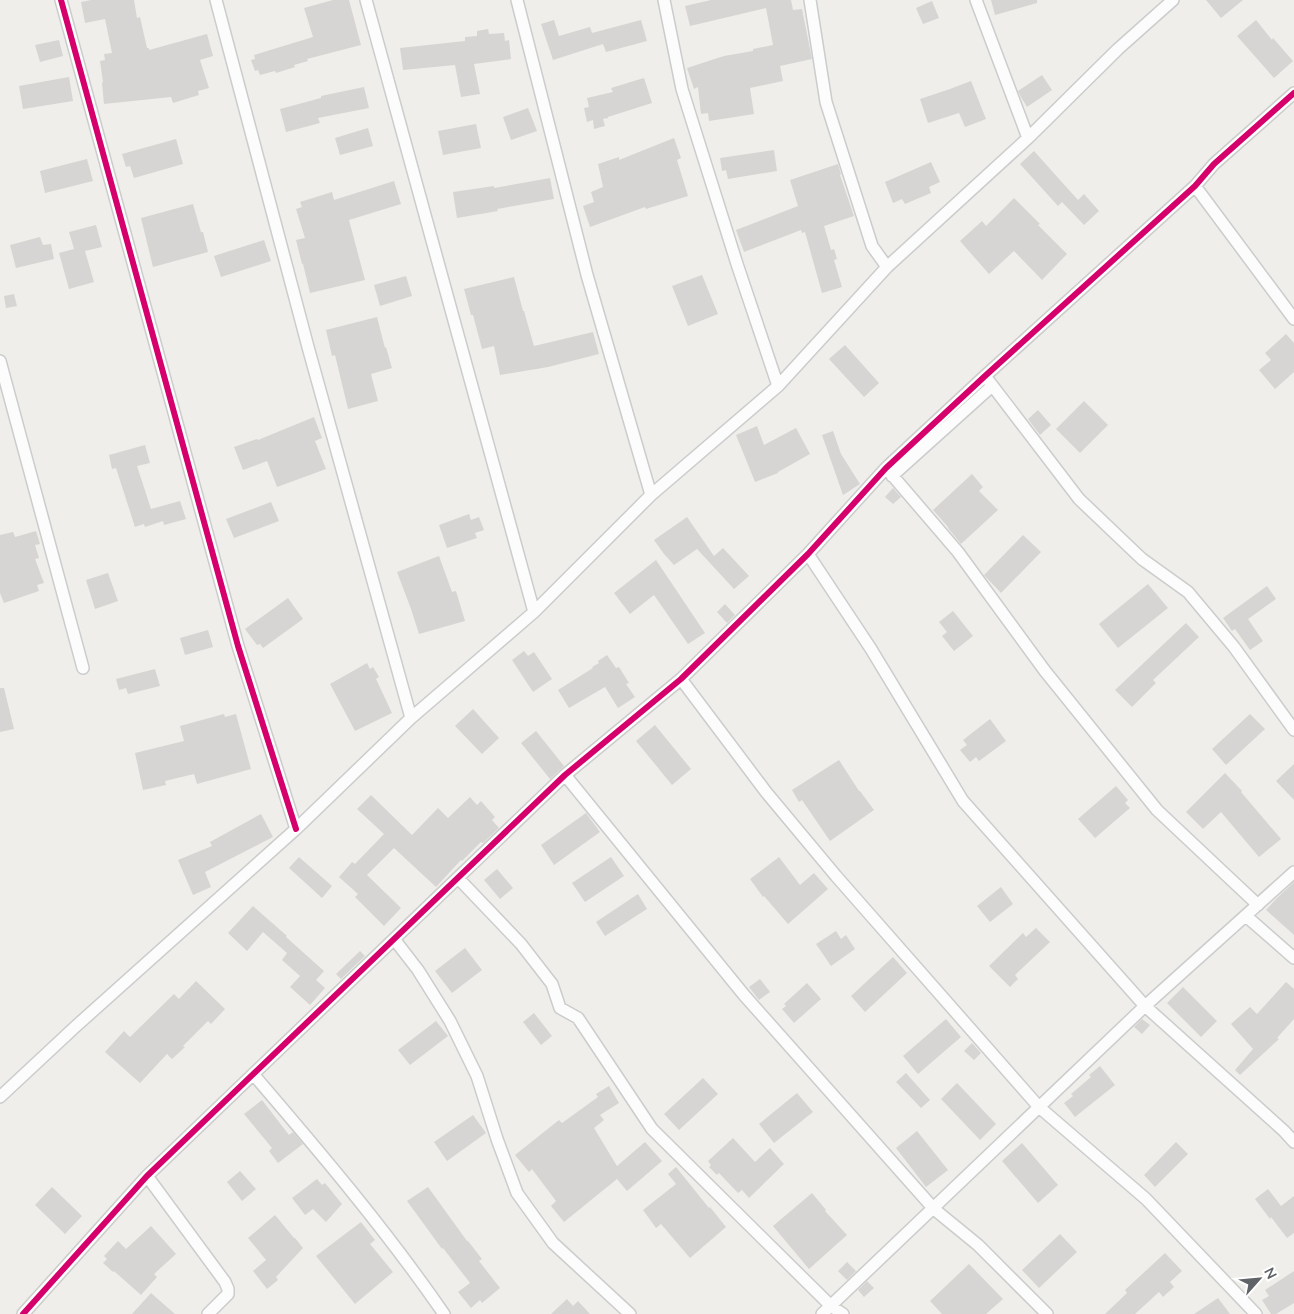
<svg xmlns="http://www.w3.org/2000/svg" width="1294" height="1314" viewBox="0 0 1294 1314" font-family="Mulish,sans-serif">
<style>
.building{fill:#d6d5d3}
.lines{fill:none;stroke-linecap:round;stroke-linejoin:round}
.street-casing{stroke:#cbcccc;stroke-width:14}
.street{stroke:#fdfcfc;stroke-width:11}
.cycleway-casing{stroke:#fff;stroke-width:9}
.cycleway{stroke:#d6006c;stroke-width:6}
</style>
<rect width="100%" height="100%" fill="#efeeea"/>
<!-- building -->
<path class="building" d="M91,0h43l3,18 3,-1 7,31h2v2l58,-16 6,22 -13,4 9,28 -11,3 1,4 -26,8 -2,-6 -67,7 -2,-21 1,-1 -3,-21 5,-1 -1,-6 8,-1 -7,-34 -20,4 -4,-21z
M333,0h16l12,45 -54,14 1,2 -14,4 1,2 -19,6 -1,-2 -15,4 -2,-5 -3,1 -4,-11 4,-1 -1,-4 59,-18 -9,-29z
M711,0h80l2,10 9,-1 10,50 -32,7 3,15 -33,7 4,26 -45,7 -1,-8 -7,1 -3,-27 -4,2 -7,-21 37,-12 29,-5v-2l20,-4 -7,-37 -76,18 -5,-20z
M991,0h46v3l-42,12z
M1206,0h37l-22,18z
M932,1l7,17 -16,6 -7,-16z
M554,20l5,16 31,-9 2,6 49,-13 6,21 -41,11 -3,-8 -50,16 -12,-36z
M1256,20l16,20 1,-2 20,23 -19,17 -37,-42z
M488,29l1,5 15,-1 1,8 4,-1 2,19 -37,5 6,30 -19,3 -6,-32 -52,5 -3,-22 65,-7v-4l12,-1v-5z
M59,40l4,16 -23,6 -5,-17z
M1042,75l10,15 -25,17 -6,-10 -3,-6z
M69,77l4,24 -50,8 -4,-23z
M644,78l8,25 -44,14v1l-5,1 2,7 -11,3 -1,-9 -6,2 -3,-14 5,-1 -2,-9 26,-6 -2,-4z
M971,81l15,38 -21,8 -6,-14 -31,10 -8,-24 30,-10z
M364,87l5,21 -51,10 2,5 -34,9 -6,-23 41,-11v-2z
M528,108l9,23 -26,9 -8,-23z
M476,124l5,24 -38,7 -5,-24z
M368,128l5,18 -33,9 -5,-17z
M674,138l7,20 -4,2 11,36 -42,13 -1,-2 -55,20 -7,-21 11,-4 -3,-10 12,-5 -5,-23 21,-7v3z
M176,139l7,25 -49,14 -4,-12 -4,1 -4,-13z
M774,150l3,21 -49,8 -2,-9 -4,1 -2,-13z
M1034,151l44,49 6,-6 15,17 -15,14 -22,-23 -4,4 -38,-42z
M87,159l6,22 -48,12 -5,-22z
M931,162l9,20 -11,5 2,6 -26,11 -3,-5 -9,4 -8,-21z
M838,164l3,10 -1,1 14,41 -30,10 7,24 3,-1 3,10 -3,1 8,27 -20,6 -17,-61 -3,1 -1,-3 -57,22 -8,-22 62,-24 -8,-26z
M550,178l4,21 -57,10 1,2 -41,7 -4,-26 41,-6v2z
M394,181l7,23 -52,16 16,60 -55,13 -7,-29h-1l-6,-24 9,-2 -9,-29 6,-2 -2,-5 32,-10 2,8z
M1014,198l26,26 -2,1 29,29 -25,26 -28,-29 -25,23 -29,-33 22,-20 4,5z
M193,204l8,28h2l5,20 -55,15 -12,-49z
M96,225l6,22 -17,4 9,31 -25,7 -10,-36 15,-4 -5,-17z
M40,237l3,8 8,-1 3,15 -38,9 -6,-23z
M264,240l7,21 -50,16 -7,-21z
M702,275l16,39 -30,12 -16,-40z
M406,276l6,20 -32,10 -6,-21z
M514,277l9,34h1l10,35 59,-14 6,22 -51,13 -48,8 -6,-29 -12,3 -9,-34h-2l-7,-26z
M14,294l3,12 -11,2 -2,-12z
M377,317l8,31 1,-1 6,21 -21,6 7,27 -30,8 -13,-54 -3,1 -6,-26z
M1286,334l8,9v29l-19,17 -16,-19 12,-10 -6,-7z
M845,345l34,38 -15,14 -35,-38z
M1084,401l24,24 -28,28 -24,-24z
M1038,410l13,15 -11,10 -12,-16z
M314,417l8,21 -7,3 11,28 -49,18 -10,-26 -24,9 -9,-23 23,-8 1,1z
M757,426l7,19 32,-17 14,26 -32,18v1l-23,9 -19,-47z
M833,431l8,23 19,30 -17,11 -21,-60z
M145,445l5,18 -13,3 14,43 29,-8 6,18 -22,6 -1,-4 -18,6 -1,-3 -9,3 -19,-59 -4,1 -3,-14z
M972,474l11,13 -4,4 19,19 -37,34 -13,-16v-1l-15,-17z
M893,488l8,9 -8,7 -8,-7z
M271,502l8,19 -45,17 -8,-19z
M469,514l2,6 8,-3 5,13 -9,3 2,5 -30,10 -8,-23z
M687,517l27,39 9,-8 26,28 -15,13 -37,-40 -23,16 -10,-11 -10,-14z
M36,531l4,13 -5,1 4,13 -4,1 9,24 -7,2 2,6 -35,12 -4,-10v-58l13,-3 2,5z
M1023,535l18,17 -40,41 -17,-18z
M439,556l13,36 4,-1 9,30 -46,13 -8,-25 -14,-37z
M656,560l49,73 -17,11 -34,-49 -24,19 -16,-21z
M108,573l10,28 -23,8 -9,-29z
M1148,584l20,24 -50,40 -19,-24z
M1267,586l9,13 -28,20 15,22 -13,9 -15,-21 -3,2 -9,-13z
M288,598l15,21 -40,29 -3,-4 -3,1 -12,-16z
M725,604l10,11 -8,8 -10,-11z
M953,611l20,25 -19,15 -12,-15 5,-4 -8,-10z
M1186,623l13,14 -46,43 3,3 -24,24 -17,-17z
M208,630l5,17 -28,8 -5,-17z
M524,651l4,5 6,-4 18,27 -19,13 -21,-32z
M607,655l9,13 3,-1 10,16 -3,1 9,13 -17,11 -13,-21 -36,21 -11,-18 35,-22 -1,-1 7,-4 -1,-2z
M367,663l3,6 3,-2 6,10 -3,2 16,34 -37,18 -25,-47z
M155,669l5,17 -32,8 -2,-6 -7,2 -3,-11z
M0,688h4l10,41 -14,3z
M473,709l26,29 -17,16 -27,-28z
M224,714l1,3 11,-3 15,55 -54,15 -3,-10 -29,7 1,4 -23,5 -8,-37 49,-12 -4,-15z
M1250,714l15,15 -39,36 -14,-16z
M990,719l16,22 -27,20 -3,-4 -6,5 -10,-12 7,-5 -4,-5z
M655,725l36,44 -19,16 -36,-44z
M536,731l28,35 -14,13 -29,-36z
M839,760l20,31h1l14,19 -44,31 -28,-41 -3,2 -7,-12z
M1294,764v36l-18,-19z
M1225,773l17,18 -1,1 40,47 -22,18 -38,-45 -18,17 -17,-17z
M1116,786l12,14 -3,3 5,5 -35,30 -17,-19z
M371,795l41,40 26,-27 10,10 22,-21 7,8 4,-4 14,16 -3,3 7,8 -16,15 -2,-1 -19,19 -1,-1 -25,27 -42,-39 -27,27 34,33 -17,18 -29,-29 3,-3 -19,-17 13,-15 3,2 29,-30 -27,-25z
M586,813l14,19 -46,33 -13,-20z
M261,814l12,23 -68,35 6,15 -18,8 -15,-35 34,-14 -2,-4z
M299,857l33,29 -10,12 -33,-30z
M611,857l13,19 -39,26 -13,-19z
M779,857l21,28 14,-12 14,16 -40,35 -24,-28 -1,1 -13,-18z
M497,869l16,19 -13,11 -16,-19z
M1294,882v53l-28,-25 10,-11z
M1001,887l12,17 -23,18 -13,-16z
M638,894l9,15 -42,27 -9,-14z
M253,906l34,30 -1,1 38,34 -8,9 9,8 -15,17 -20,-18 10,-11 -18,-16 5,-7 -24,-21 -16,19 -19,-18z
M1036,928l14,14 -35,33 3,4 -8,8 -21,-21 34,-33 3,4z
M836,931l5,8 5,-4 9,14 -24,17 -15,-22z
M465,948l17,22 -30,23 -17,-22z
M360,951l5,5 -24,23 -5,-5z
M893,957l14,16 -42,39 -14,-16z
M760,979l10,13 -11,8 -10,-13z
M196,981l29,28 -14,15 -3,-3 -25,25 2,1 -13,12 -5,-5 -27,29 -35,-31 19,-21 6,6 44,-43 5,5z
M1286,982l8,7v30l-17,19 2,1 -39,36 -5,-5 18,-21 -22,-25 19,-17 7,7z
M807,983l14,16 -27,24 -12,-14 4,-3 -2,-2z
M1183,987l34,34 -16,16 -34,-34z
M534,1013l18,23 -11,9 -18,-23z
M946,1019l15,18 -43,37 -15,-18z
M1142,1019l8,6 -8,9 -8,-7z
M436,1021l12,15 -38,29 -12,-15z
M972,1043l9,10 -7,7 -10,-9z
M1100,1066l15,19 -40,32 -11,-14 9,-7 -2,-2 20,-17 -2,-2z
M906,1073l24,27 -9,8 -25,-26z
M703,1078l15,16 -39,36 -15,-16z
M957,1083l39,41 -16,16 -39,-41z
M609,1086l10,17 -19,12 4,5 -10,8 23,38 28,-24 17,19 -35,30 -10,-12 -53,43 -13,-16 5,-5 -24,-32 -3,3 -14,-17 44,-35 3,3 36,-26 -2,-3z
M797,1093l16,19 -39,31 -15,-19z
M262,1100l27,35 4,-3 10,12 -25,19 -9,-12 3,-3 -28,-34z
M473,1115l13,18 -39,28 -13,-19z
M917,1131l31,39 -22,17 -30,-39z
M733,1138l22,24 15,-14 14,16 -35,34 -7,-8 -4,3 -19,-20 -2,2 -8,-8 2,-2 -3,-4z
M1176,1142l12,12 -33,33 -11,-12z
M1022,1143l36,42 -20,18 -36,-42z
M676,1167l33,41 1,-1 16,20 -36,31 -29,-34 -5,4 -13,-18 33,-26 -8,-10z
M240,1171l16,18 -14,12 -15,-19z
M317,1179l5,6 3,-2 17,21 -16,18 -13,-13 -8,6 -13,-17z
M52,1187l30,29 -17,18 -30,-29z
M428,1187l39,54h1l14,18 -3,2 21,27 -18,15 -2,-3 -9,8 -13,-16 12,-9 -27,-35 -1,1 -35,-48z
M1268,1189l13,17 13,-10v37l-7,5 -16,-21 -1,2 -15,-20z
M812,1193l14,17 -1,1 22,24 -38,34 -36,-43z
M275,1215l19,23h1l8,10 -27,29 2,3 -11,9 -14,-18 13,-11 -18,-22z
M361,1222l14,18 -5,4 23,28 -38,32 -39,-48z
M151,1226l25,28 -22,20 3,3 -16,18 -27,-24 -1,1 -10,-9 4,-4 -3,-3 14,-15 8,8z
M1060,1234l17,18 -38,36 -17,-18z
M1165,1253l17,18 -12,11 4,5 -11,10 -4,-5 -24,22h-30l22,-21 -2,-3z
M847,1262l9,9 -9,9 -9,-9z
M969,1264l34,35 -17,15h-44l-12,-13z
M1294,1271v32l-18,11h-5l-9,-14 7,-4 -4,-6z
M867,1281l7,7 -10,9 -6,-7z
M151,1293l24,21h-43z
M1218,1298l12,16h-36z
M567,1299l6,7 5,-5 12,13h-39z"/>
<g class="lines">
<defs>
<path id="street" d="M61,0l177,646 58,183
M216,0l92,347 103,371
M366,0l168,612
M517,0l70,275 64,220
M664,0l18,89 55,175 41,122
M810,0l16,102 46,144 15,21
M976,0l52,138
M1195,186l99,133
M0,361l83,307
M985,376l94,123 63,60 46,33 46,55 60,83
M886,468l72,84 87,119 112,139 101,95
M892,476l100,-90
M808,554l63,95 92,152 182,205 139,125 10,11
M681,679l85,113 70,84 203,231 107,92 110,115
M565,775l179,220 190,214 44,36 69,69
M458,878l63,66 31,40 8,24 18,10 74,111 179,177 12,8
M1246,916l48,42
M394,939l24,31 32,51 27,55 20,63 20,54 36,50 77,71
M253,1074c67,78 133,156 191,240
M0,1097l75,-70 221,-198 115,-111 123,-106 117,-117 127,-109 109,-119 141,-129 90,-89 55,-49
M147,1176l78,106 3,7v5l-20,20
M23,1314l124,-138 418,-401 116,-96 127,-125 78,-86 99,-92 210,-190 19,-22 80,-71
M822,1314l323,-308 149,-134"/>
</defs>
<!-- street casing -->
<use href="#street" class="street-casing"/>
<!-- street -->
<use href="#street" class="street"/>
<defs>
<path id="cycleway" d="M61,0l177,646 58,183
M23,1314l124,-138 418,-401 116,-96 127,-125 78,-86 99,-92 210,-190 19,-22 80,-71"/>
</defs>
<!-- cycleway casing -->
<use href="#cycleway" class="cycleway-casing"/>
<!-- cycleway -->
<use href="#cycleway" class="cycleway"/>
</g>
<!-- north arrow -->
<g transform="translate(1259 1279) rotate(63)" stroke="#ffffff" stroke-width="4" paint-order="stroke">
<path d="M0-4L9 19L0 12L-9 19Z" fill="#5f6368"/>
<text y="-8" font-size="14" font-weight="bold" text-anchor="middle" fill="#5f6368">N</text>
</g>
</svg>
